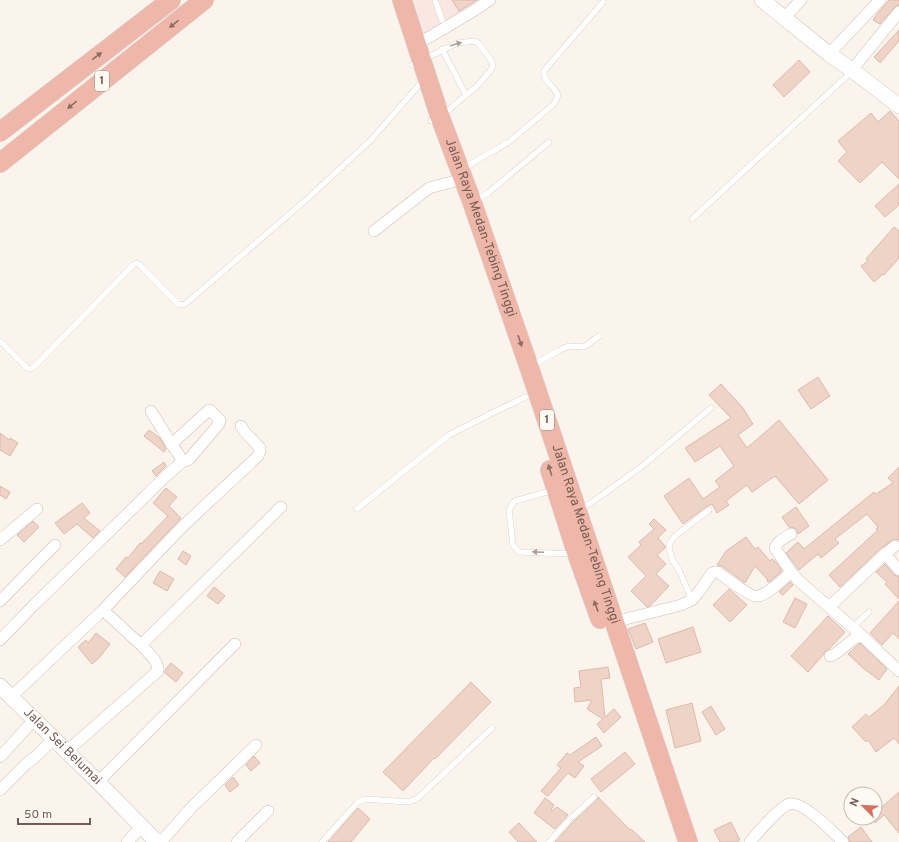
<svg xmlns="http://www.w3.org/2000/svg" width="899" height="842" viewBox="0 0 899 842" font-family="Overpass,sans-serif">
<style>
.commercial{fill:#fae7e2}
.building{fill:#eed3c7;stroke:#dfb9a9}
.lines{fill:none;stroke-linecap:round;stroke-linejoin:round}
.lane-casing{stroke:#cdbcb3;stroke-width:6}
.street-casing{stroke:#cdbcb3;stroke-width:12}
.secondary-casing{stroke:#d1beb3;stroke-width:16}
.highway-casing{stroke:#d8d1ce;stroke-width:20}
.lane{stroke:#fff;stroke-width:5.5}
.street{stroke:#fff;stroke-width:11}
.secondary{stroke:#fff;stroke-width:15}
.highway{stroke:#eeb7aa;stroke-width:19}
.oneway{fill:#8c6d63}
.oneway2{fill:#ac9d97}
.labels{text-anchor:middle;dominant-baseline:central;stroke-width:4;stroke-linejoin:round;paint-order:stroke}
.shield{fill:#fef9f3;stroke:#9d8a82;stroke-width:1}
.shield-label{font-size:12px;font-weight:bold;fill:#745b51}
.street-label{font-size:13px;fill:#745b51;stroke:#fef9f3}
</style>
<rect width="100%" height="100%" fill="#fbf4ec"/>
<!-- commercial -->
<path class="commercial" d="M409,0h70l-57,38z"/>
<!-- building -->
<path class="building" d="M452,0h25l-18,11z
M889,0h10v5l-3,1 -2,2 -14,16 -7,-4 4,-6z
M899,30v11l-19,22 -6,-6z
M799,60l11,12 -26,25 -11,-12z
M890,111l9,10v58l-17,-17 -22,21 -22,-22 9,-9 -9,-11 33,-28 7,9z
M899,184v21l-14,12 -10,-11z
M894,227l5,4v27l-15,17 -1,-1 -9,8 -13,-16 7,-5 -2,-2z
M818,377l12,19 -19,13 -13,-19z
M721,384l22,24 10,16 -15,11 9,13 32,-28 49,60 -29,24 -24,-28 -23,16 -5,-7 -21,16 3,4 -12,8 -5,-9 -6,3 -23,17 -19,-28 25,-18 14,21 17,-12 -5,-6 19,-15 -14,-20 -25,16 -10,-14 46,-30 -22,-23z
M149,430l11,8 6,11 -2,3 -20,-16z
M0,433l9,7 1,-2 8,5 -8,13 -10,-6z
M164,462l2,4 -10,10 -4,-5z
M899,467v73l-5,-1 -3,2 -11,8 -40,38 -11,-12 49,-45 -2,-1 2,-2 -11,-13 -32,25 4,4 -18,15 -3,-4 -19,16 -13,-17 12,-11 6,7 70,-57 2,2 17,-11 -5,-5z
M0,486l10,6 -4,7 -6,-4z
M166,488l11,9 -8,9 12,12 -56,59 -9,-8 10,-12 2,1 12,-15 1,1 27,-28 -15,-13z
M82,503l8,10 -6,5 16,13 -7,7 -16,-14 -13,10 -9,-11z
M796,507l13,19 -11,8 -1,-4 -3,-2 -5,-1 -7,-10z
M654,519l12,11 -8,8 7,8v2l-8,7 9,9 -10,10 13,12 -19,20 -3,1 -16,-16 15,-15 -18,-19 13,-12 -2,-3 15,-13 -5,-5z
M33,521l6,6 -15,15 -7,-7z
M746,537l9,12 3,-2 12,14 2,-2 4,3 6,9 -13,11 -2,-1 1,-1 -13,-14 -10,17 -23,-17 -5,-1 9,-14z
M183,551l8,5 -5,9 -8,-6z
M885,564l9,11 5,2v22l-14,-15 2,-2 -11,-10z
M160,571l14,8 -7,12 -14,-8z
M790,582l3,3 -10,10 -4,-3z
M214,587l11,9 -7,8 -11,-8z
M729,589l18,16 -17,17 -17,-17z
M795,598l12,6 -12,24 -12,-6z
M899,601v38l-6,-6 -11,12 -12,-12z
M828,616l17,16 -16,17 -4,2 -2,4 -15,17 -17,-16z
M645,623l8,19 -17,7 -8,-20z
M693,627l8,25 -35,11 -8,-24z
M96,633l14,11 -11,14 -7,6 -14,-17 8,-7 2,3z
M860,643l27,26 -8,11 -16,-12 -15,-14z
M171,663l12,10 -7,9 -11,-9v-3z
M608,667l2,11 -9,1 4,38 9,-8 7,8 -17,16 -7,-9 6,-5 -16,-10 5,-9 -17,2 -1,-14 7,-1 -2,-16z
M471,682l20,20 -56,57 -1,-1 -31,33 -20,-19z
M899,686v58l-5,-6 -18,14 -8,-12 -2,2 -14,-15 14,-13 3,3 15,-12z
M692,703l9,38 -26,7 -9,-38z
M711,706l14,23 -9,6 -14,-23z
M596,737l6,9 -24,16 6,4 -9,12 -7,-5 -20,23 -7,-5 20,-23 -4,-3 10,-12 3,2z
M625,752l10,12 -34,28 -10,-13z
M254,756l6,7 -9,8 -5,-6z
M233,777l6,8 -9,7 -5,-7z
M899,792v41l-15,-18 -9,8v-10z
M598,797l32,33 1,-1 14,13h-90l19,-21 23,-21z
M545,798l9,7 -3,5 1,1 5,-4 11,8 -13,14 -21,-16z
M358,808l12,11 -19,23h-23z
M731,822l9,18 -4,2h-16l-6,-12z
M519,823l18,19h-19l-9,-10z
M861,827l11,15h-22l-2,-5z"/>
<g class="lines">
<defs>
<path id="lane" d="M435,0l7,20
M442,49l24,46
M412,65l39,-19 7,-3 16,-2 4,2 13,17 2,5 -2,5 -14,16 -37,31 -9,4
M462,169l47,-27 45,-38 4,-9c-4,-9 -15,-14 -14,-24l59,-69
M474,201l14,-8 61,-51
M692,219l155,-143 4,-6
M0,341l26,26 3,2 4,-1 100,-103 3,-2 4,2 38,39 6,1 123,-106 63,-58 49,-56
M531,366l27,-15 11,-5 14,1 4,-2 12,-9
M554,490l-39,11 -3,4 -3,5 4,35 4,5 2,2 56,2
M357,509l92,-74 49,-25 28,-13
M579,509l12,-6 50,-36 70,-59
M692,600l-12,-28 -8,-13 -3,-11 1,-5 5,-7 34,-26
M853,627l16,-15
M322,842l35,-39 7,-4 45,3 9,-4 74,-70
M549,842l22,-24 23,-21"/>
<path id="street" d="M784,18l17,-18
M416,45l59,-35 15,-10
M829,54l51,-54
M852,70l47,-58
M374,231l55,-43 23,-6
M151,411l21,34
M791,534c-6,4 -14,7 -16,14l16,24 8,9 61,53
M0,540l37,-31
M885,554l10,-8
M0,601l55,-56
M829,607l56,-53 14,16
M103,610l38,35 140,-138
M614,622l67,-17 11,-5 6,-7 14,-20 3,-1h3c7,5 33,26 40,24 11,-2 25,-17 33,-24
M0,640l35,-36 132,-129 16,-14 -11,-16 4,-5 33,-30h1l10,10 -1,4 -29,34 -2,2 -5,1
M830,656l5,-2 25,-20 39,37
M11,697l92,-87 80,-84 75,-70 2,-5v-3l-16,-17 -3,-5
M67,751l91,-80c1,-10 -11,-19 -17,-26
M0,757l34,-37
M98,782l137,-138
M0,790l26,-26 8,-6 20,-19
M127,842l14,-15
M161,842l30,-34 65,-63
M237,842l31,-31
M750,842c7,-9 30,-35 39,-38 13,-4 45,29 54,38"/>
<g id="secondary">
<path d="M762,0l67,54 23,16 47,36"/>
<path id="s1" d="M0,686l98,96 59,60"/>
</g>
<g id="highway">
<path id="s2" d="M402,0l38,117 32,85 57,165 159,475"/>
<path d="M0,132l171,-132"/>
<path d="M0,163l204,-163"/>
<path d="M550,470l27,84 23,65"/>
</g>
</defs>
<!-- lane casing -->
<use href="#lane" class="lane-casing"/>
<!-- street casing -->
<use href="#street" class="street-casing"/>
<!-- secondary casing -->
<use href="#secondary" class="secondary-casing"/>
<!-- highway casing -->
<use href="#highway" class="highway-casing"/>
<!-- lane -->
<use href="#lane" class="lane"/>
<!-- street -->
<use href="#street" class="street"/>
<!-- secondary -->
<use href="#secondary" class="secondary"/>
<!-- highway -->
<use href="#highway" class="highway"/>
</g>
<!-- one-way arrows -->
<defs><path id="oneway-solid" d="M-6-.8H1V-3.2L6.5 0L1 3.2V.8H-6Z"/></defs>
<g class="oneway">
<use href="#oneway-solid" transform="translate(174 24) rotate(141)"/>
<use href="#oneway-solid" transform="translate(97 56) rotate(-37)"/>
<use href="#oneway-solid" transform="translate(72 105) rotate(141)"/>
<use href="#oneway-solid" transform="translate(520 341) rotate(71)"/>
<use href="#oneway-solid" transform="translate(550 470) rotate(-107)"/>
<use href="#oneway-solid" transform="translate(596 606) rotate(-110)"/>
</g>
<g class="oneway2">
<use href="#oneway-solid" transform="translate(456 44) rotate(-16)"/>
<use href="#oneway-solid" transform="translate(538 552) rotate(-178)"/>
</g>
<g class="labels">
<!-- shield labels -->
<g class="shield">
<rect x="95" y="71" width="14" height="20" rx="3"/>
<rect x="540" y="410" width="14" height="20" rx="3"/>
</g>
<g class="shield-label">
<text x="102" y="81">1</text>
<text x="547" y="420">1</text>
</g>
<!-- street labels -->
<g class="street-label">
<text stroke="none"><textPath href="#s2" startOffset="241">Jalan Raya Medan-Tebing Tinggi</textPath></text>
<text stroke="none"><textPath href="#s2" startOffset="565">Jalan Raya Medan-Tebing Tinggi</textPath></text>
<text stroke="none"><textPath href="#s1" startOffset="87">Jalan Sei Belumai</textPath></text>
</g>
</g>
<!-- north arrow -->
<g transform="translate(863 806) rotate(294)"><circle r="19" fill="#fef9f3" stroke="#c7bab2"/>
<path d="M0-3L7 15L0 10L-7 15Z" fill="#d7715f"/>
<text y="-6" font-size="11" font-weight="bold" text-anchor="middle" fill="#745b51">N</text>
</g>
<!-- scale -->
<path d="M18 818v6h72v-6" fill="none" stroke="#745b51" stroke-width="2"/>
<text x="24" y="818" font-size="12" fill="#745b51" stroke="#fef9f3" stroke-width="3" paint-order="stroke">50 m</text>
</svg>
